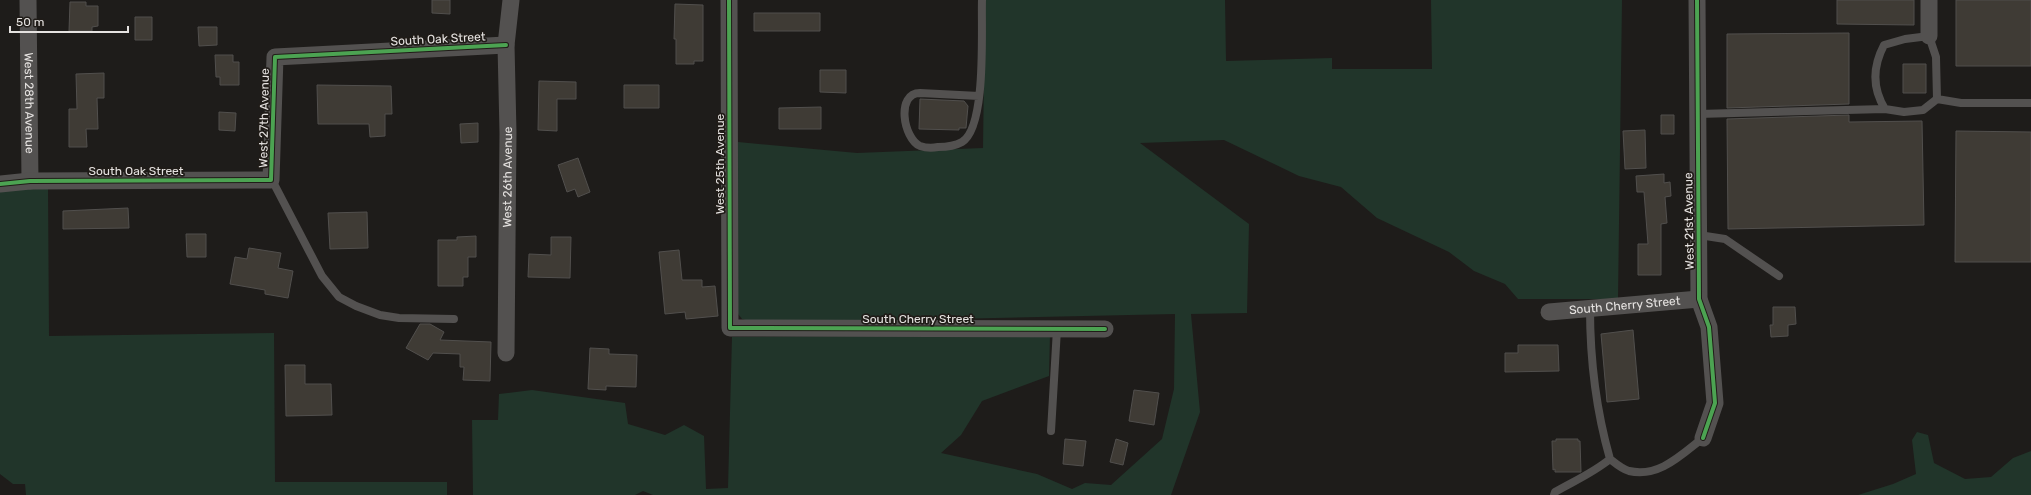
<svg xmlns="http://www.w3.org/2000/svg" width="2031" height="495" viewBox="0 0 2031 495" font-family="Rubik,sans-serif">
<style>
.green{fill:#21352a}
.building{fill:#3f3b35;stroke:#514f4d}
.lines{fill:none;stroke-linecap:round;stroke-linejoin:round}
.service{stroke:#535150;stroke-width:8}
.minor{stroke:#535150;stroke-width:17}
.cycleway-casing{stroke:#201c18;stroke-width:6}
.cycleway{stroke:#4ca352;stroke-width:4}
.labels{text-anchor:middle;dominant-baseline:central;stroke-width:3.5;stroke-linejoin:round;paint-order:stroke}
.street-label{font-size:12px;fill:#e5e2e0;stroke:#201c18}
</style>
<rect width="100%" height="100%" fill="#1e1c1a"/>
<!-- green -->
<path class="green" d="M985,0h240l1,61 106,-3v11h100l-1,-69h191l-4,299h-100l-13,-15 -31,-13 -25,-19 -72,-34 -36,-31 -42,-11 -75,-36 -84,3 109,81 -2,89 -56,1 9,98 -29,83h-518l-10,-4 -8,4h-162l-1,-75h26l1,-26 33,-4 93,13 3,21 37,11 19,-10 20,11 2,53 22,-1 4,-151 318,-2 -1,41 -67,25 -21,34 -20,18 96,21 35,15 13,-6 26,2 51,-46 12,-50 1,-75 -418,9 -15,-4 -7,-9 3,-168 119,11 126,-5z
M0,187l48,1 1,148 225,-3 1,149h172v13h-421l-1,-11h-12l-13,-10z
M1917,432l11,3 6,28 31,16 26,-2 22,-19 18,-7v44h-173l35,-11 23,-10 -4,-34z"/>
<!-- building -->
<path class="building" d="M432,0h18v14l-18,-1z
M1837,0h77v25l-77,-1z
M1956,0h75v66h-75z
M70,2h16v4h12v20l-6,1v4h-23z
M675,4l28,1v56h-9v3h-18v-25h-2z
M754,13h66v18h-66z
M135,17h17v23h-17z
M198,27h19v18l-18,1z
M1849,33v71l-122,4v-74z
M215,55h18v7h6v23h-19v-8h-4z
M1903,64h23v29h-23z
M820,70h26v23l-26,-1z
M104,73v25h-7l1,31h-12l1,18h-18v-38h8l-1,-35z
M539,81l37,1v17h-19v32l-19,-1z
M317,85l74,1 1,28h-7v22l-15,1 -1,-13h-51z
M624,85h35v23h-35z
M920,99l44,2 4,5 -2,22h-7v2l-40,-1z
M821,107v22h-42v-21z
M219,112l17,1 -1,18 -16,-1z
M1661,115h13v19h-13z
M1849,115v7l73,-1 2,104 -196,4 -1,-110z
M478,123v19l-17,1 -1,-19z
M1645,130l1,38 -21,1 -2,-38z
M1956,131l75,1v130h-76z
M578,158l12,34 -12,5 -3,-8 -8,3 -9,-27z
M1664,174v9l6,-1 1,14 -6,1 2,26 -6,1v51h-23v-31h10l-4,-52h-7l-1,-16z
M128,208l1,20 -66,1v-18z
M367,212l1,36 -38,1 -2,-36z
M186,234h20v23h-19z
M476,236v21h-8v20h-5v9h-25v-46h19v-3z
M551,237h20l-1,41 -42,-1 1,-23 22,1z
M249,248l32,5 -3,15 15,3 -5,27 -23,-4v-4l-35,-6 5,-27 12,2z
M679,250l3,30h20v7l13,-1 3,30 -32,3 -1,-7 -20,2 -6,-62z
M1773,307h22l1,17 -8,1v11l-17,1 -1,-12h3z
M420,324h10l14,8 -4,8 51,2 -1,39 -27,-1 1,-13h-4v-13l-27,-1 -5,7 -22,-12z
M1633,330l6,69 -32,3 -6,-68z
M1518,345h40l1,26 -54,1v-19h13z
M590,348l19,1v5l28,1 -1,32 -30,-1v4l-18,-1z
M285,365h20v19h26l1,31 -46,1z
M1134,390l25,3 -5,32 -25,-4z
M1065,439l21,2 -3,25 -20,-2z
M1116,439l12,4 -5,22 -13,-3z
M1556,439h22v2h2l1,31h-26v-3l-2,1 -1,-29h4z"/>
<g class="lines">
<!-- service -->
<path class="service" d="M1929,36l7,21 1,42 -14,11 -19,2 -19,-3c-13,-21 -12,-43 -1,-64l21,-6z
M979,96l-59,-3c-24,0 -17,45 0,53 6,2 13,2 18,1 9,0 17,-1 24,-5 25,-15 19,-114 20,-142
M1937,99l24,4h70
M1698,114l187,-5
M272,180l50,96 17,21 17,9 24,9 19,3 55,1
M1699,235l26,4 54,37
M1590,308c0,52 6,102 20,151 5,4 12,10 19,12 30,7 52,-16 74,-33
M1051,431l6,-102
M1554,495l1,-3c19,-11 38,-19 55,-33"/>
<!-- minor -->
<g class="minor">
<path id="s1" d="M28,0l2,181"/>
<path d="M729,0l1,328 375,1"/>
<path d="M1697,0l2,299 10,28 6,76 -12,35"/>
<path d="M1929,0v36"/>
<path d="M0,184l30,-3 241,-1 4,-123 231,-12"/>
<path id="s2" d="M1549,312l150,-13"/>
<path id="s3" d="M506,353l2,-220 -2,-88 5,-45"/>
</g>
<defs>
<path id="cycleway" d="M729,0l1,328 375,1
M1697,0l2,299 10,28 6,76 -12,35
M0,184l30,-3 241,-1 4,-123 231,-12"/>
</defs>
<!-- cycleway casing -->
<use href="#cycleway" class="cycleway-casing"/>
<!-- cycleway -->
<use href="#cycleway" class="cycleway"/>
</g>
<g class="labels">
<!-- street labels -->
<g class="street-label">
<text transform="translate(438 39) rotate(-3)">South Oak Street</text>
<text stroke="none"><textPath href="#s1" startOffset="103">West 28th Avenue</textPath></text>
<text transform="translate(264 118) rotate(-89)">West 27th Avenue</text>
<text transform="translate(720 164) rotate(-90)">West 25th Avenue</text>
<text x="136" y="171">South Oak Street</text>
<text stroke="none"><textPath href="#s3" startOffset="176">West 26th Avenue</textPath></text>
<text transform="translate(1689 221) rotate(-91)">West 21st Avenue</text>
<text stroke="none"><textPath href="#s2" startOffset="76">South Cherry Street</textPath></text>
<text x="918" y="319">South Cherry Street</text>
</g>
</g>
<!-- scale -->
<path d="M10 26v6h118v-6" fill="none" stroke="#e5e2e0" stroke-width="2"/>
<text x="16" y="26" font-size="12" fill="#e5e2e0" stroke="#201c18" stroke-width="3" paint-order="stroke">50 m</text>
</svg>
